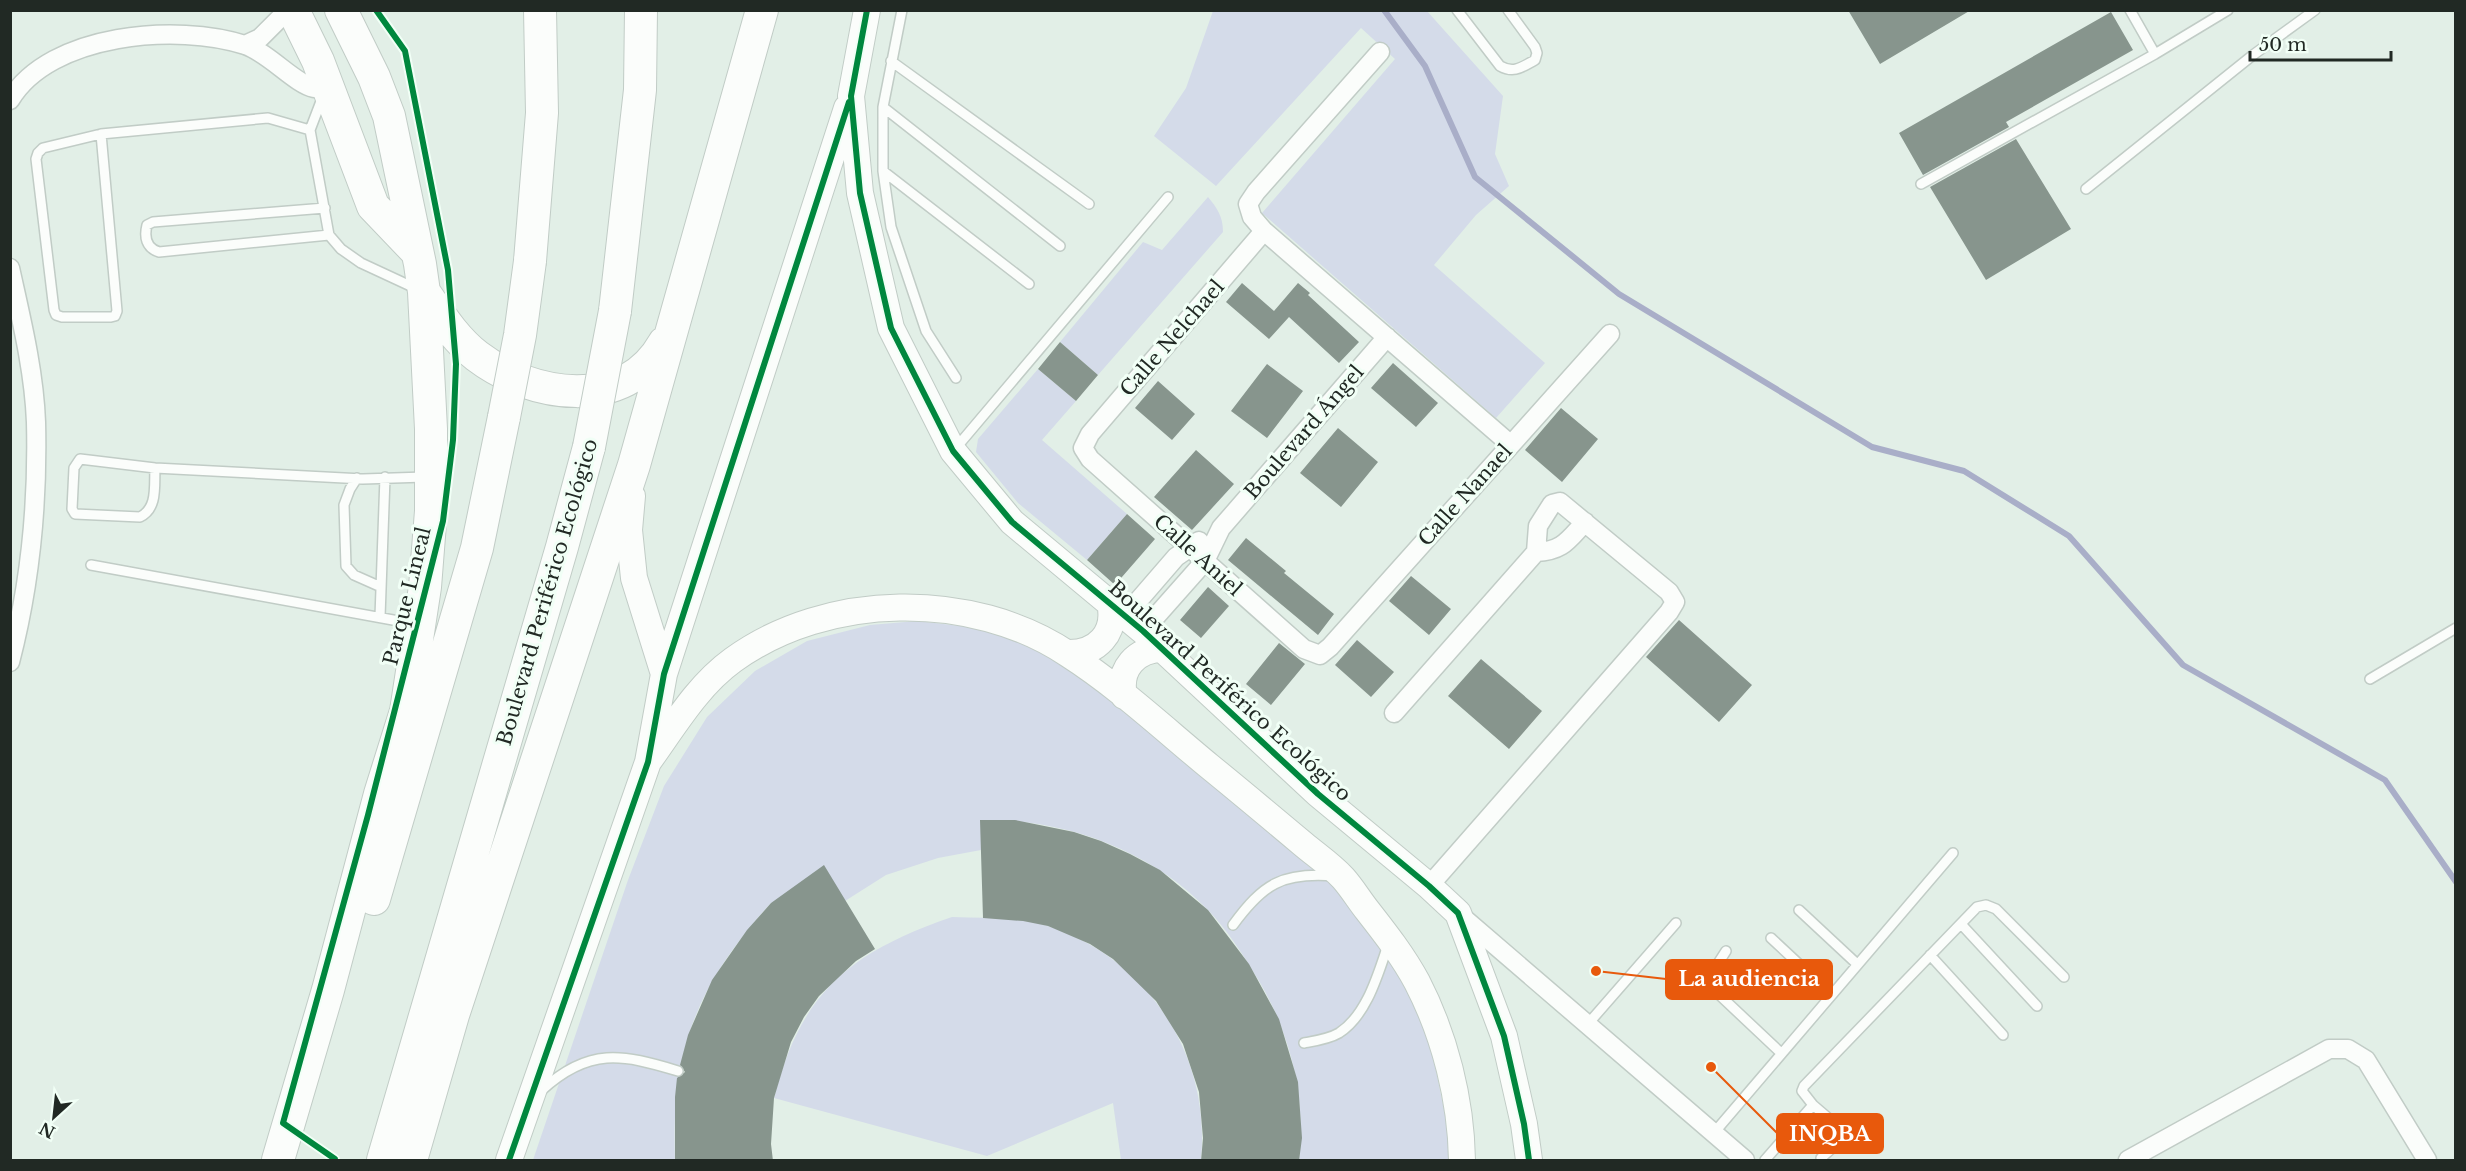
<svg xmlns="http://www.w3.org/2000/svg" width="2466" height="1171" viewBox="0 0 2466 1171" font-family="'Libre Baskerville',serif">
<style>
.green{fill:#d4dbe9}
.lines{fill:none;stroke-linecap:round;stroke-linejoin:round}
.stream{stroke:#a9aec8;stroke-width:6}
.building{fill:#87958d}
.lane-casing{stroke:#c1ccc6;stroke-width:12}
.street-casing{stroke:#c1ccc6;stroke-width:21}
.secondary-casing{stroke:#c1ccc6;stroke-width:28}
.highway-casing{stroke:#c1ccc6;stroke-width:34}
.lane{stroke:#fbfdfb;stroke-width:9}
.street{stroke:#fbfdfb;stroke-width:18}
.secondary{stroke:#fbfdfb;stroke-width:26}
.highway{stroke:#fbfdfb;stroke-width:32}
.highway-bridge-casing{stroke:#c1ccc6;stroke-width:34;stroke-linecap:butt}
.highway-bridge{stroke:#fbfdfb;stroke-width:32}
.cycleway-casing{stroke:#f1fff6;stroke-width:10}
.cycleway{stroke:#00873e;stroke-width:6}
.labels{text-anchor:middle;dominant-baseline:central;stroke-width:6;stroke-linejoin:round;paint-order:stroke}
.street-label{font-size:20px;fill:#212924;stroke:#f1fff6}
.leader{fill:none;stroke:#e8590c;stroke-width:2}
.callout-dot{fill:#e8590c;stroke:#f1fff6;stroke-width:2}
.callout{fill:#e8590c;stroke:#e8590c;stroke-width:2}
.callout-label{font-size:21px;text-anchor:middle;font-weight:bold;fill:#fff}
</style>
<rect width="100%" height="100%" fill="#e2efe7"/>
<!-- green -->
<path class="green" d="M1213,11h214l76,85 -8,58 14,32 -33,29 -42,50 111,98 -49,55 -234,-205 133,-154 -34,-31 -145,158 -62,-50 32,-48z
M1208,197c9,11 15,19 15,35l-125,143 -38,-33 83,-100 19,8z
M1038,369l38,32 -34,39 85,74 -40,46 -69,-57 -42,-51 2,-13z
M917,621l70,8 74,29 254,206 55,58 32,54 29,70 20,98v16h-152c7,-62 -8,-125 -40,-179 -15,-25 -31,-50 -51,-71 -57,-60 -145,-92 -227,-90v30l-43,8 -52,17 -41,26 -74,2c-74,82 -100,146 -96,257h-142l95,-280 36,-94 43,-69 48,-46 52,-30 63,-16z
M952,917c32,1 65,0 96,9 101,33 163,130 153,234h-80l-8,-57 -126,53 -213,-58c27,-107 77,-146 178,-181z"/>
<g class="lines">
<!-- stream -->
<path class="stream" d="M1384,10l41,56 50,111 144,117 253,153 92,24 105,65 114,129 202,115 71,102"/>
</g>
<!-- building -->
<path class="building" d="M1848,10h123l-91,54z
M2111,12l22,38 -127,72 3,5 -86,48 -24,-42z
M2016,139l55,90 -85,51 -56,-93z
M1242,283l32,28 24,-28 12,10 -2,2 51,47 -20,21 -50,-46 -20,22 -43,-37z
M1060,342l38,33 -22,26 -38,-32z
M1393,363l45,40 -22,24 -45,-39z
M1267,364l36,27 -36,47 -36,-27z
M1158,381l37,33 -23,26 -37,-32z
M1561,408l37,31 -36,43 -37,-32z
M1338,428l40,34 -37,45 -41,-34z
M1196,450l38,34 -42,46 -38,-33z
M1127,514l28,25 -40,46 -28,-25z
M1246,538l40,33 -2,2 50,41 -16,21 -90,-75z
M1411,576l40,33 -22,26 -40,-34z
M1208,587l21,19 -28,32 -21,-18z
M1679,620l73,65 -33,37 -73,-65z
M1357,640l37,32 -23,25 -36,-32z
M1279,643l26,21 -34,41 -25,-21z
M1481,659l61,52 -33,38 -61,-53z
M980,820h35l59,12 27,9 29,13 30,16 48,40 41,54 30,55 19,63 4,56 -3,23h-98l2,-23 -4,-46 -16,-48 -27,-43 -43,-42 -23,-15 -42,-18 -25,-5 -40,-3z
M824,865l51,84 -19,12 -37,35 -15,21 -13,25 -17,56 -3,46 2,17h-98v-64l2,-19 8,-6 -5,-7 8,-30 24,-55 35,-50 24,-27z"/>
<g class="lines">
<defs>
<path id="lane" d="M902,10l-19,97v64l8,56 35,104 30,47
M1457,10l43,56c14,8 22,1 35,-6l2,-7 -2,-6 -27,-37
M2155,54l73,-44
M891,61l198,143
M323,96l-13,34 19,105 12,14 20,14 56,26
M883,107l177,139
M101,134l16,177 -2,5 -4,1h-49l-6,-2 -2,-5 -18,-151 2,-6 5,-5 58,-14 167,-16 42,12
M883,171l146,113
M1921,184l234,-130 -25,-44
M2086,189l167,-134 62,-45
M325,208l-172,14 -6,3c-3,12 -1,23 12,27l170,-17
M955,449l213,-252
M155,468c-1,18 3,40 -15,49l-65,-3 -3,-5 2,-41 6,-9 75,9 208,11 62,-2
M357,478l-7,11 -6,16 2,61 8,9 27,12
M91,565l324,59
M380,617l5,-140
M2370,679l86,-51
M1799,910l58,54
M1961,924l76,82
M1233,925c30,-41 49,-53 101,-49
M1771,938l60,56
M1726,951l-18,28 3,8 70,66
M1930,955l73,80
M1587,1025l89,-102
M1304,1043c11,-2 25,-4 35,-10 28,-18 39,-59 49,-88
M542,1090c47,-43 80,-36 136,-19
M1813,1105l28,24c0,14 -11,21 -20,29
M1713,1134l240,-281
M1765,1160l48,-55 -11,-14 2,-5 173,-179 9,-2 10,4 68,68"/>
<path id="street" d="M245,45l15,-7 28,-28
M1380,52l-124,140 -8,12 4,13 12,14 246,213
M10,100c40,-67 168,-77 235,-55 24,8 50,39 69,43 5,1 9,-1 14,-2
M1264,231l-174,203 -7,14 7,11 214,190 16,6 10,-8 280,-313
M10,268c11,50 24,102 26,154 2,80 -6,163 -26,240
M1125,616l51,-59 23,-16
M1143,631l62,-70 16,-33 166,-191
M1394,713l142,-161c27,-1 32,-12 49,-30
M1429,886l240,-274 6,-10 -6,-10 -109,-90 -8,2 -14,22 -2,26
M1460,915l285,245
M2128,1160l201,-111h19l18,11 61,100"/>
<path id="secondary" d="M867,10l-16,86 9,97 31,135 62,123 59,71 131,109 175,163 111,92 29,27 46,123 20,88 5,36
M632,496l-3,34 5,48 30,96
M1067,653c30,1 50,-20 43,-50
M1124,696c-6,-27 12,-47 39,-47
M648,762c26,-36 49,-76 85,-102 94,-68 239,-70 335,-6 50,32 95,74 141,112 32,26 63,52 94,78 13,11 28,21 40,34 9,10 16,22 24,32 18,23 36,46 50,72 28,54 44,118 45,178
M509,1160l139,-398 16,-88 183,-566"/>
<path id="highway" d="M293,10l25,51 55,145 44,46
M530,261l12,-148 -2,-103
M424,292c16,23 31,47 53,64 55,42 148,56 187,-13
M615,311l25,-221 1,-80
M374,899l103,-351 27,-131
M278,1160l50,-170 52,-196 26,-83 19,-124 6,-76v-82l-7,-137 -4,-28 -31,-148 -15,-39 -33,-67
M383,1160l179,-613 27,-100
M411,1160l42,-145 181,-550 128,-455"/>
</defs>
<!-- lane casing -->
<use href="#lane" class="lane-casing"/>
<!-- street casing -->
<use href="#street" class="street-casing"/>
<!-- secondary casing -->
<use href="#secondary" class="secondary-casing"/>
<!-- highway casing -->
<use href="#highway" class="highway-casing"/>
<!-- lane -->
<use href="#lane" class="lane"/>
<!-- street -->
<use href="#street" class="street"/>
<!-- secondary -->
<use href="#secondary" class="secondary"/>
<!-- highway -->
<use href="#highway" class="highway"/>
<defs>
<path id="highway-bridge" d="M504,417l16,-82 10,-74
M589,447l26,-136"/>
</defs>
<!-- highway-bridge casing -->
<use href="#highway-bridge" class="highway-bridge-casing"/>
<!-- highway-bridge -->
<use href="#highway-bridge" class="highway-bridge"/>
<defs>
<path id="cycleway" d="M867,10l-16,86 9,97 31,135 62,123 59,71 131,109 175,163 111,92 29,27 46,123 20,88 5,36
M335,1160v-1l-52,-36 85,-308 75,-294 10,-81 3,-76 -8,-94 -43,-219 -29,-41
M509,1160l139,-398 16,-88 185,-572"/>
</defs>
<!-- cycleway casing -->
<use href="#cycleway" class="cycleway-casing"/>
<!-- cycleway -->
<use href="#cycleway" class="cycleway"/>
</g>
<g class="labels">
<!-- street labels -->
<g class="street-label">
<text transform="translate(1172 338) rotate(-49)">Calle Nelchael</text>
<text transform="translate(1304 432) rotate(-49)">Boulevard Ángel</text>
<text transform="translate(1465 495) rotate(-48)">Calle Nanael</text>
<text transform="translate(1198 555) rotate(42)">Calle Aniel</text>
<text transform="translate(547 592) rotate(-74)">Boulevard Periférico Ecológico</text>
<text transform="translate(407 596) rotate(-76)">Parque Lineal</text>
<text transform="translate(1230 691) rotate(42)">Boulevard Periférico Ecológico</text>
</g>
</g>
<!-- callouts -->
<path class="leader" d="M1596 971L1666 979M1711 1067L1777 1133"/>
<g class="callout-dot">
<circle cx="1596" cy="971" r="6"/>
<circle cx="1711" cy="1067" r="6"/>
</g>
<g class="callout">
<rect x="1666" y="960" width="166" height="39" rx="6"/>
<rect x="1777" y="1114" width="106" height="39" rx="6"/>
</g>
<g class="callout-label">
<text x="1749" y="986">La audiencia</text>
<text x="1830" y="1141">INQBA</text>
</g>
<!-- border -->
<rect width="2466" height="1171" fill="none" stroke="#212924" stroke-width="24"/>
<!-- north arrow -->
<g transform="translate(54 1117) rotate(207)" stroke="#f1fff6" stroke-width="4.5" paint-order="stroke">
<path d="M0-4.5L10 22L0 15L-10 22Z" fill="#212924"/>
<text y="-9" font-size="16" font-weight="bold" text-anchor="middle" fill="#212924">N</text>
</g>
<!-- scale -->
<path d="M2250 51v9h141v-9" fill="none" stroke="#212924" stroke-width="3"/>
<text x="2259" y="51" font-size="18" fill="#212924" stroke="#f1fff6" stroke-width="4.5" paint-order="stroke">50 m</text>
</svg>
